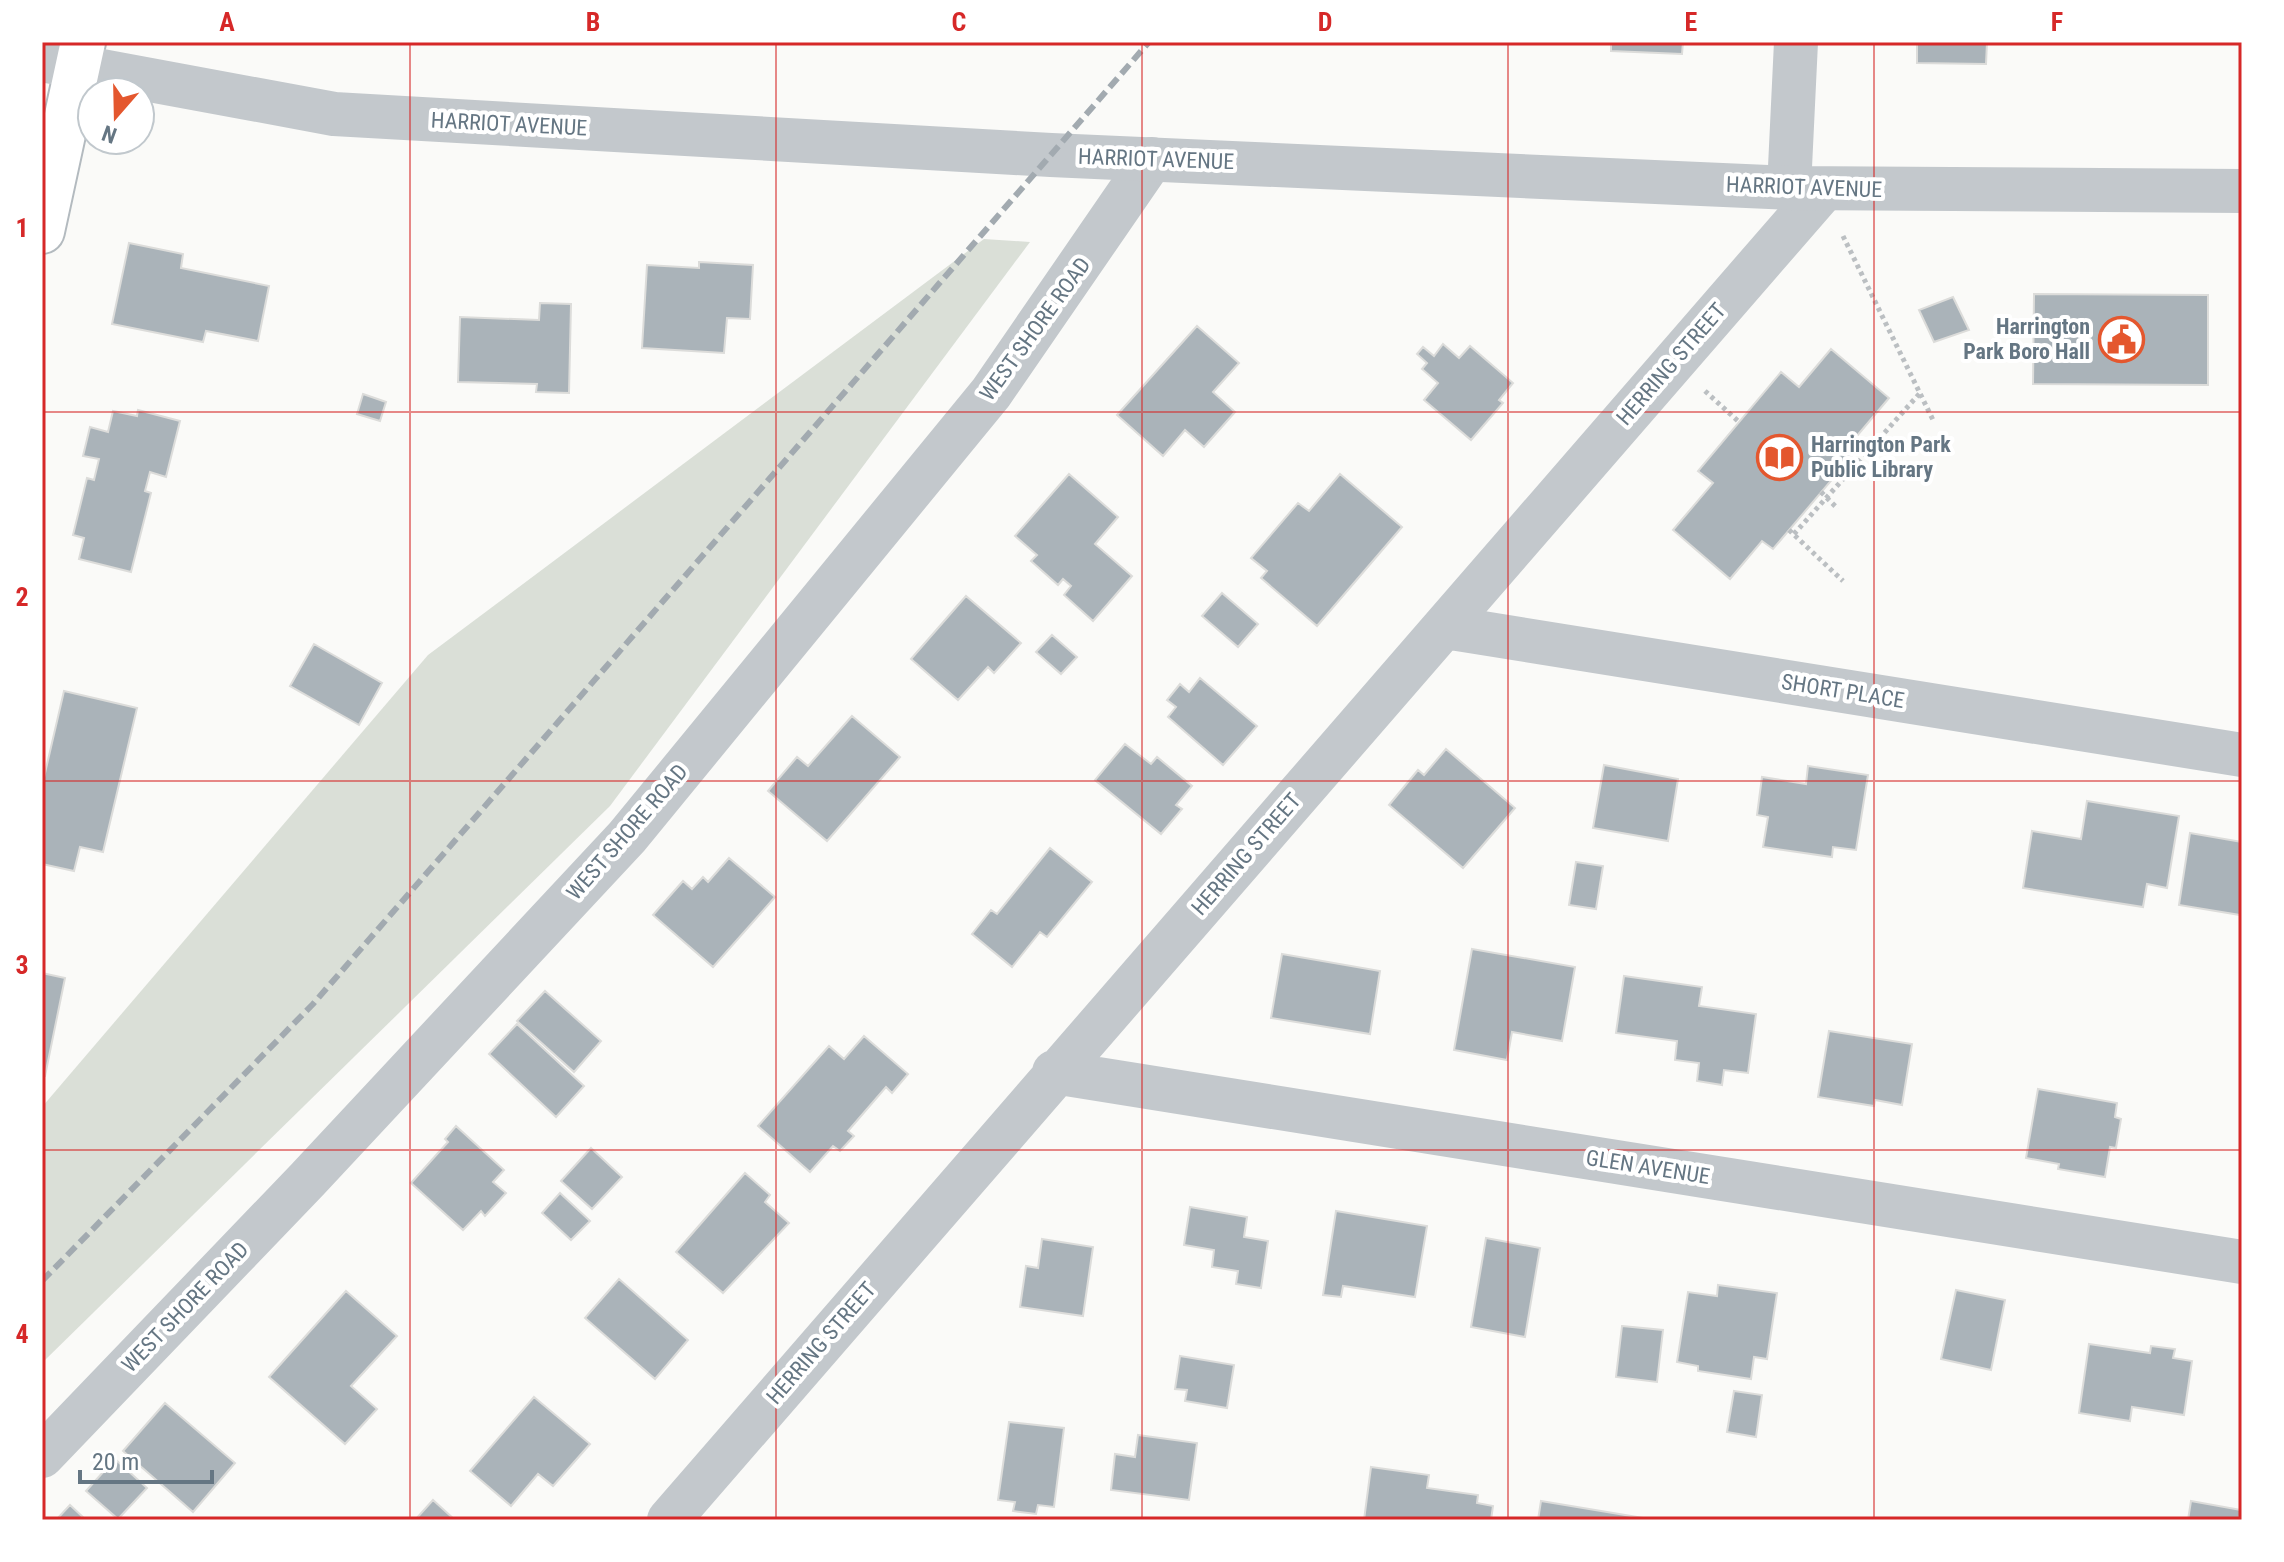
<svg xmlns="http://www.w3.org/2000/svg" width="2284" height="1562" viewBox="0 0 2284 1562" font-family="'Roboto Condensed',sans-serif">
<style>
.green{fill:#dadfd7}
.building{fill:#aab3b9;stroke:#dcdcda;stroke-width:2}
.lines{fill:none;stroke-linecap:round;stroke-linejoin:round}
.secondary-casing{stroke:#b3babf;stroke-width:48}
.path{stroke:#bbbfc2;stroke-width:5;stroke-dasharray:4 4;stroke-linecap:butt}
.minor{stroke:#c3c8cc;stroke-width:44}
.tertiary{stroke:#c3c8cc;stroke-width:44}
.secondary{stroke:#fff;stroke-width:44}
.rail{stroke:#a2aab0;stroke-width:6;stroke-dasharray:12 6;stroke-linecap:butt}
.grid{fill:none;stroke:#d62828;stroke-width:2;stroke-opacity:0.55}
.labels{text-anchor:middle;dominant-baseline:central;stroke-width:8;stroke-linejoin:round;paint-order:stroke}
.street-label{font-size:22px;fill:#657683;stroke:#fff}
.poi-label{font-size:22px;font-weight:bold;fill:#657683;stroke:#fff;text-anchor:end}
.neatline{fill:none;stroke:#d62828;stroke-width:3}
.grid-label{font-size:26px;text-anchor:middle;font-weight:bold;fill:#d62828}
</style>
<rect width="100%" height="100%" fill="#fafaf8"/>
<!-- green -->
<path class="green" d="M984,239l46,3 -420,564 -568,557v-256l386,-452z"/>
<!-- building -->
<path class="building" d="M1611,42h72l-1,12 -71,-3z
M1917,42h70l-1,22 -69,-1z
M129,243l54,11 -2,14 88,18 -11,55 -52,-10 -3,11 -91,-18z
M699,262l54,3 -3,54 -23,-1 -3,35 -82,-5 5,-83 52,3z
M2034,294l174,1v90l-175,-1z
M1953,297l16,33 -35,12 -15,-32z
M540,303l31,1 -2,89 -33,-1 1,-8 -79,-2 2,-65 79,3z
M1197,326l42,37 -26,29 22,20 -31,35 -19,-17 -22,26 -46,-41z
M1443,344l16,14 11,-12 43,37 -14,17 4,3 -32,37 -47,-40 14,-17 -16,-14 5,-6 -10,-9 6,-7 11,9z
M1831,349l58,49 -33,39 7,6 -90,106 -11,-8 -32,38 -57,-49 40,-47 -15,-12 83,-99 18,15z
M363,394l23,8 -6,19 -23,-7z
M138,410l42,11 -14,56 -16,-5 -5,19 6,2 -20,79 -52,-13 5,-21 -11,-3 14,-57 7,2 5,-21 -16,-3 7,-29 18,5 5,-21 24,5z
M1069,474l49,43 -23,27 37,32 -39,45 -29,-26 7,-9 -8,-7 -5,6 -27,-24 6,-6 -22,-19z
M1340,474l62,53 -85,99 -56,-48 6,-7 -16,-13 47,-55 11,8z
M1222,593l36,31 -20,23 -36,-31z
M966,596l55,47 -27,30 -6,-6 -30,33 -47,-41z
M1052,635l25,22 -16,17 -25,-22z
M314,644l68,39 -23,42 -69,-39z
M1200,678l57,48 -34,39 -55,-48 8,-10 -9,-7 13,-16 9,8z
M64,691l73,17 -34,144 -23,-5 -6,24 -32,-7v-78z
M852,716l48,41 -73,84 -59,-50 29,-34 11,9z
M1125,744l26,20 6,-7 35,29 -16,19 6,4 -21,25 -66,-54z
M1446,749l69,59 -52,60 -74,-63 29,-35 6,5z
M1604,765l74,14 -10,62 -75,-13z
M1808,766l60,9 -12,75 -23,-3 -1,10 -69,-10 5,-30 -11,-2 5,-38 44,7z
M2087,801l92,15 -12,72 -20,-4 -4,23 -120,-19 9,-57 49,8z
M2190,833l52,9 -2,73 -61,-10z
M1050,848l42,34 -45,55 -7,-5 -28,35 -40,-33 19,-24 6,4z
M729,858l46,39 -62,70 -60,-52 30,-34 9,8 11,-12 5,5z
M1576,862l27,4 -7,43 -27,-4z
M1472,949l103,18 -13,74 -50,-9 -5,28 -53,-10z
M1282,954l98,17 -10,63 -99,-16z
M42,973l23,5 -20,98h-3z
M1624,976l78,11 -3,19 57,8 -8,59 -24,-3 -2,15 -25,-4 2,-18 -24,-3 2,-19 -61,-8z
M545,991l56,50 -27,31 -57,-51z
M517,1024l67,62 -28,31 -67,-63z
M1829,1031l83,13 -10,61 -27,-5 -1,6 -56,-9z
M864,1036l44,38 -16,19 -6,-6 -38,44 6,5 -14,15 -7,-5 -23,26 -52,-46 71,-80 15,13z
M2038,1089l79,14 -2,14 6,2 -5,29 -6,-1 -5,30 -47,-8 1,-5 -33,-6z
M456,1126l48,44 -11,12 13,11 -21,23 -4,-5 -18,19 -52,-47 37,-41 -3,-3z
M591,1148l31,29 -30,32 -31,-28z
M745,1173l25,22 -5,7 24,21 -66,70 -47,-41z
M560,1193l30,28 -19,19 -29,-27z
M1190,1207l57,10 -3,20 24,4 -7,47 -25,-4 2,-13 -26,-4 2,-17 -30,-5z
M1336,1211l91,15 -12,71 -72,-11 -2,11 -18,-2z
M1486,1238l54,10 -15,89 -54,-10z
M1042,1239l51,8 -10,69 -63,-9 6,-41 12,2z
M619,1279l69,61 -33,39 -70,-61z
M1718,1285l59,8 -10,66 -13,-2 -3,22 -53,-8v-5l-21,-4 11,-70 29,4z
M1956,1290l49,10 -14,70 -50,-11z
M346,1291l51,45 -46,50 26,23 -32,35 -76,-67z
M1622,1326l41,4 -6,52 -41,-5z
M2089,1344l61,9 1,-7 24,3 -2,9 19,3 -8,54 -52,-8 -2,14 -51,-8z
M1180,1356l54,9 -7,43 -42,-7 2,-11 -12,-1z
M1734,1391l28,4 -6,42 -29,-5z
M534,1397l56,47 -37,42 -15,-12 -27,32 -41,-35z
M165,1403l70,60 -42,49 -70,-61z
M1009,1422l55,6 -10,79 -16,-2 -2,9 -23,-3 2,-9 -17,-2z
M1138,1435l59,8 -8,57 -78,-10 4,-36 20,3z
M115,1459l32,29 -29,31 -32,-28z
M1371,1467l58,8 -2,13 51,7 -1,8 16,3 -2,14h-127z
M433,1500l22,20h-40z
M1541,1501l114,19h-117z
M2191,1501l50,9 -2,10h-51z
M70,1505l16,15h-30z"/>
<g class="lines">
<defs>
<path id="secondary" d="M42,231l41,-189"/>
</defs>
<!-- secondary casing -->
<use href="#secondary" class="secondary-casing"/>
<!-- path -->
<path class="path" d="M1843,236l91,186
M1705,391l34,31
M1821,492l17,17
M1789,530l54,51
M1794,534l126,-141"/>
<!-- minor -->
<path class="minor" d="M1789,188l7,-146
M1445,627l797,128
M1054,1072l1188,190
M42,1456l265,-276 320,-343 364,-444 161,-234
M669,1520l1155,-1331"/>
<!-- tertiary -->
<path class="tertiary" d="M42,60l292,54 717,41 738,33 453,3"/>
<!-- secondary -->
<use href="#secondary" class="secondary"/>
<!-- rail -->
<path class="rail" d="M42,1281l271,-277 836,-962"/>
</g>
<!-- grid -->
<path class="grid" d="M410,42v1478M776,42v1478M1142,42v1478M1508,42v1478M1874,42v1478M42,412h2200M42,781h2200M42,1150h2200"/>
<!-- icons -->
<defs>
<symbol id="civic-ring" viewBox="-11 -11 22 22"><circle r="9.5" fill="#fff" stroke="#e4572e" stroke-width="1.5"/><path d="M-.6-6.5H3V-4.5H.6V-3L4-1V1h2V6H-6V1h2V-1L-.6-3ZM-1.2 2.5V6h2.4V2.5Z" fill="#e4572e"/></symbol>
<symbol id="library-ring" viewBox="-11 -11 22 22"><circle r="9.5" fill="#fff" stroke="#e4572e" stroke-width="1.5"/><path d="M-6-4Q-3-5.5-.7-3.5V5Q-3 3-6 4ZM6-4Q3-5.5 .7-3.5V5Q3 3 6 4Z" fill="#e4572e"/></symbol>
</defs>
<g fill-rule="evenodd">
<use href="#civic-ring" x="2096" y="314" width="51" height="51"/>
<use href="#library-ring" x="1754" y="432" width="51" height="51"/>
</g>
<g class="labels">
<!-- street labels -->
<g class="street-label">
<text transform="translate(509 124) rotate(3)">HARRIOT AVENUE</text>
<text transform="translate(1156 159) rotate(2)">HARRIOT AVENUE</text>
<text transform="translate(1804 187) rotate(2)">HARRIOT AVENUE</text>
<text transform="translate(1035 329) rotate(-54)">WEST SHORE ROAD</text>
<text transform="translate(1671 364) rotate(-49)">HERRING STREET</text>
<text transform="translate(1843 691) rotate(9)">SHORT PLACE</text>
<text transform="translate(627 832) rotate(-49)">WEST SHORE ROAD</text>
<text transform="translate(1246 854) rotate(-49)">HERRING STREET</text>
<text transform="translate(1648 1167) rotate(9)">GLEN AVENUE</text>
<text transform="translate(185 1307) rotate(-46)">WEST SHORE ROAD</text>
<text transform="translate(821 1343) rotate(-49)">HERRING STREET</text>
</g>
<!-- poi labels -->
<g class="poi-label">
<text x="2090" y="326">Harrington<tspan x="2090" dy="25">Park Boro Hall</tspan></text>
<text x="1811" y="444" text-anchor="start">Harrington Park<tspan x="1811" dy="25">Public Library</tspan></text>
</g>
</g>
<!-- border -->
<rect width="2284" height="1562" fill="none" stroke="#ffffff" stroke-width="88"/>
<!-- north arrow -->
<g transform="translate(116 116) rotate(200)"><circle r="38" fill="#ffffff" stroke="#c1c8cd" stroke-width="2"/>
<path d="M0-6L14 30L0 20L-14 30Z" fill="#e4572e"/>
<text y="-12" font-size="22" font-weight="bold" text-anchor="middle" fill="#657683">N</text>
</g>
<!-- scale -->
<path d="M80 1470v12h132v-12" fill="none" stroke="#657683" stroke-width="4"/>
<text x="92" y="1470" font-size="24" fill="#657683" stroke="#ffffff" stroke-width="6" paint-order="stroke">20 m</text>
<rect x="44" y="44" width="2196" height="1474" class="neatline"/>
<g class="grid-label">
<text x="227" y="31">A</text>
<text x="593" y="31">B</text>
<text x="959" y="31">C</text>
<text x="1325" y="31">D</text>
<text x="1691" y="31">E</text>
<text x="2057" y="31">F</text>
<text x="22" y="237">1</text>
<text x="22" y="606">2</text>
<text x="22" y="974">3</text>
<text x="22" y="1343">4</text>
</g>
</svg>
